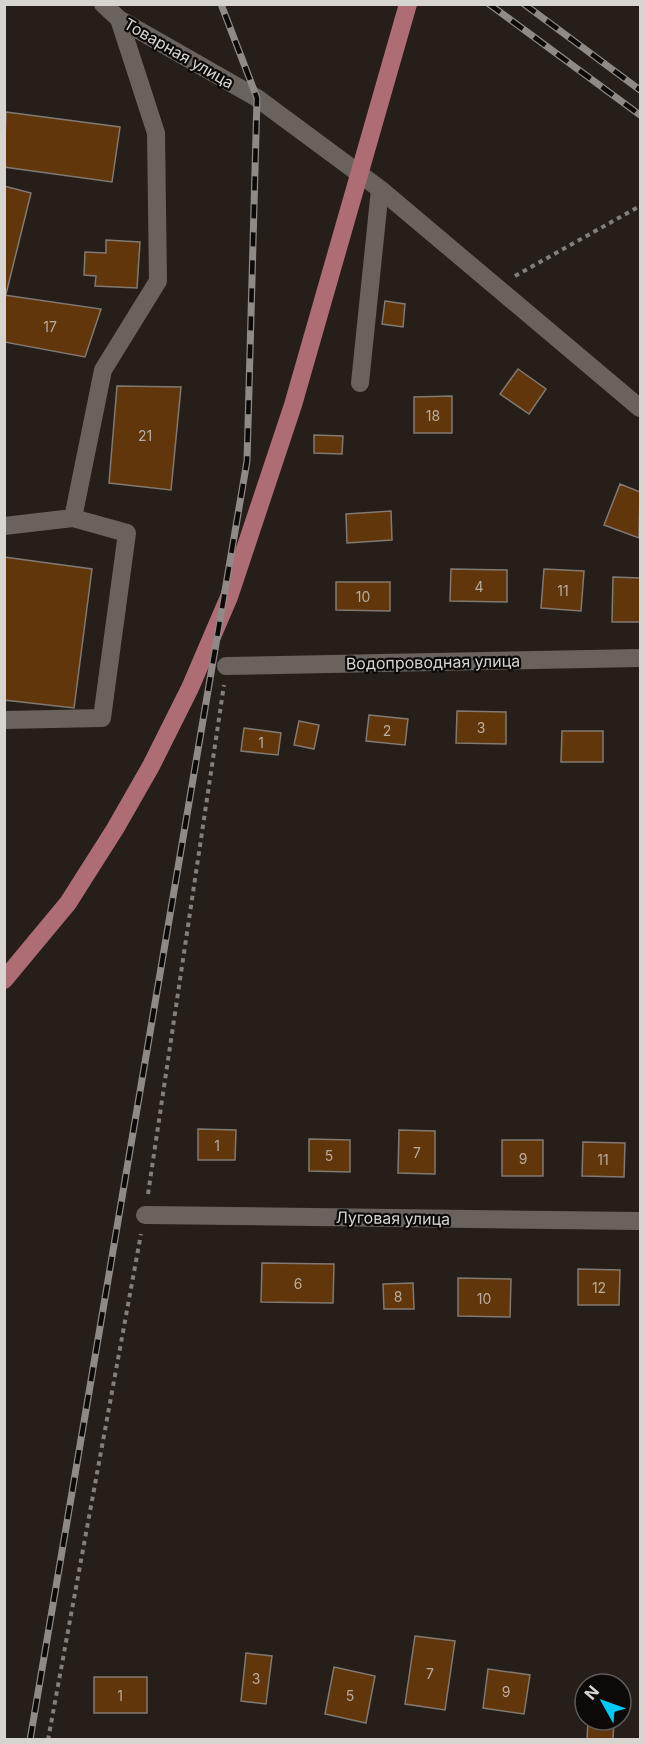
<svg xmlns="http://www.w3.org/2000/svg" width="645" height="1744" viewBox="0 0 645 1744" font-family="Inter,sans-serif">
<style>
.building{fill:#60360a;stroke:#817972;stroke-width:1.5}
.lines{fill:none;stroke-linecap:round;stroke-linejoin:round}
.path{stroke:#847f7a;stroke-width:4;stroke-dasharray:4.5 4.5;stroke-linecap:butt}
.minor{stroke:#6a625c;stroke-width:18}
.major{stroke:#ae6c75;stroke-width:18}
.rail-casing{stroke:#8f8a85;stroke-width:7}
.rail{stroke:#0c0907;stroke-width:4.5;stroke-dasharray:14;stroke-linecap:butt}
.labels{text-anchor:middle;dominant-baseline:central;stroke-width:4.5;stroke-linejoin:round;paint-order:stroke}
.number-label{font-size:14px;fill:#baac9e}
.street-label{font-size:16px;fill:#d8d4d0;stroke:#0c0907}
</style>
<rect width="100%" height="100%" fill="#251e19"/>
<!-- building -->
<path class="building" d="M6,112l114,15 -8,55 -108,-15z
M4,186l27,7 -25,101h-2z
M106,240l34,2 -3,46 -42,-2 1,-10 -12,-1 1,-23 21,1z
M4,295l97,14 -16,48 -81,-15z
M385,301l20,3 -2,23 -21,-3z
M518,369l28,20 -17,25 -29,-20z
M117,386l64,1 -10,103 -62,-7z
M452,396v37h-38v-36z
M314,435l29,1 -1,18 -28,-1z
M620,484l20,8 -1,46 -35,-13z
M391,511l1,29 -45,3 -1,-29z
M4,557l88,12 -18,139 -70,-8z
M451,569l56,1v32l-57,-1z
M544,569l40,2 -3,40 -40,-3z
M613,577l27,1v44h-28z
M336,582h54v29l-54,-1z
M457,711l49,1v32l-50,-1z
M369,715l39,4 -3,26 -39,-4z
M299,721l20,4 -5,24 -20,-4z
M244,728l37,5 -3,22 -37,-4z
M562,731h41v31h-42z
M198,1129l38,1 -1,30h-37z
M399,1130l36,1v43l-37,-1z
M309,1139l41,1v32l-41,-1z
M502,1140h41v36h-41z
M583,1142l42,1 -1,34 -42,-1z
M262,1263l72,1 -1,39 -72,-1z
M578,1269l42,1 -1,35h-41z
M458,1278l53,1 -1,38 -52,-1z
M413,1283l1,26h-30l-1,-25z
M415,1636l40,5 -10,69 -40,-6z
M246,1653l26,3 -6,48 -25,-3z
M334,1667l41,9 -9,47 -41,-9z
M488,1669l42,6 -6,39 -41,-6z
M94,1677h53v36h-53z
M588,1720h26l-1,20h-26z"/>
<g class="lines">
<!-- path -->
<path class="path" d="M515,276l125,-70
M148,1194l76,-509
M48,1740l93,-506"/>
<!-- minor -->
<path class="minor" d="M103,4l16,15 138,79 123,91 260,219
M360,383l20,-194
M73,518l30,-148 55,-89 -2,-148 -37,-114
M4,526l69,-8 54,15 -25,185 -98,2
M226,666l414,-8
M145,1215l495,6"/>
<!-- major -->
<path class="major" d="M4,980l64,-77 47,-74 36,-63 39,-78 39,-91 64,-192 115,-401"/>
<defs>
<path id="rail" d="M489,4l151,111
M524,4l116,86
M30,1740l217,-1279 10,-363 -36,-94"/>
</defs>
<!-- rail casing -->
<use href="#rail" class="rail-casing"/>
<!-- rail -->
<use href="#rail" class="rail"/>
</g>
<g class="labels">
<!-- number labels -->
<g class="number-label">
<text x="50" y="326">17</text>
<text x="433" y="415">18</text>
<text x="145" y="435">21</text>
<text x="479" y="586">4</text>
<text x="563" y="590">11</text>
<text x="363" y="596">10</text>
<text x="481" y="727">3</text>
<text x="387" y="730">2</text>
<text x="261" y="742">1</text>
<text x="217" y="1145">1</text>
<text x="417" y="1152">7</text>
<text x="329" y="1155">5</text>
<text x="523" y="1158">9</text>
<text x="603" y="1159">11</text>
<text x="298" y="1283">6</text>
<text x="599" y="1287">12</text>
<text x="398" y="1296">8</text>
<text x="484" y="1298">10</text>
<text x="430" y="1673">7</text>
<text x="256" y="1678">3</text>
<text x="506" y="1691">9</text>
<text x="120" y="1695">1</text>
<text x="350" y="1695">5</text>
</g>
<!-- street labels -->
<g class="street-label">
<text transform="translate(179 53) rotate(30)">Товарная улица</text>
<text transform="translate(433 662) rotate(-1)">Водопроводная улица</text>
<text transform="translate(393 1218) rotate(1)">Луговая улица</text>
</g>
</g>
<!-- border -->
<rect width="645" height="1744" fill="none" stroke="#d8d4d0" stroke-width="12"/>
<!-- north arrow -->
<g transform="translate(603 1702) rotate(310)"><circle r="28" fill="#0c0907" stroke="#5e5a57" stroke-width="1.5"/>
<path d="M0-4.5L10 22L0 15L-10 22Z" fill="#00cbf8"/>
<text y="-9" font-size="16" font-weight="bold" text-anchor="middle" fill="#d8d4d0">N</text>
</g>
</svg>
